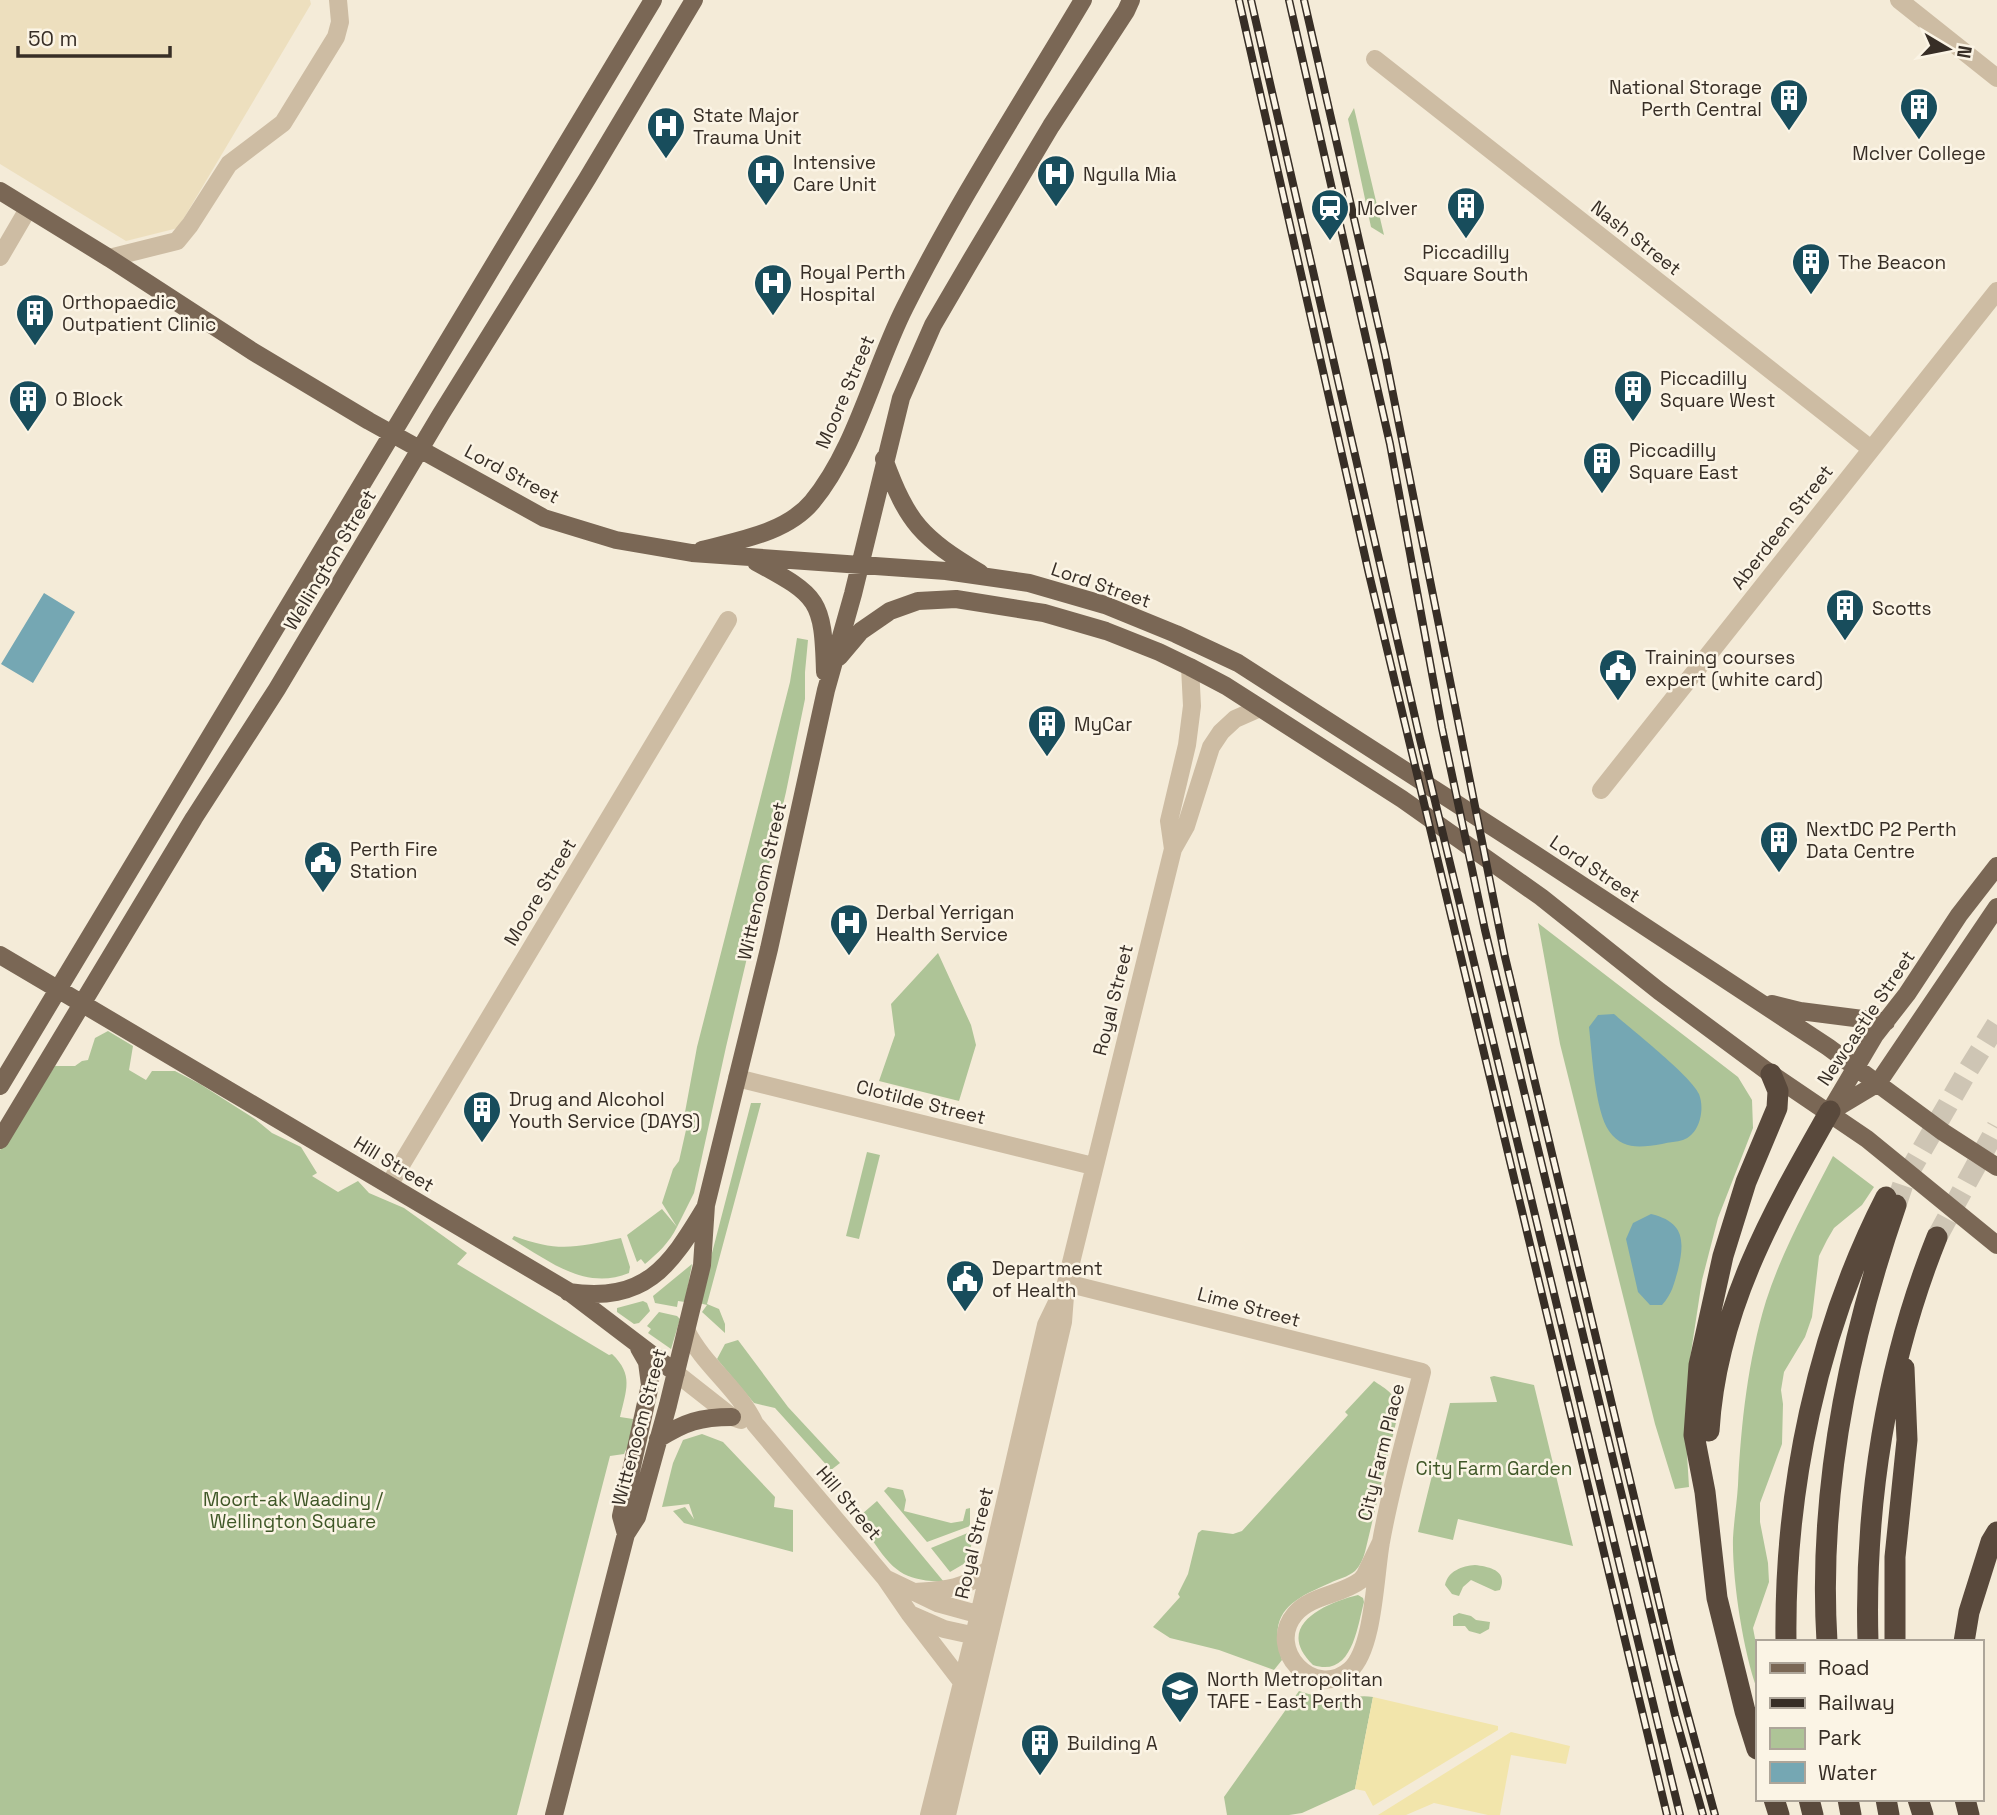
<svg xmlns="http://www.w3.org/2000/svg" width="1997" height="1815" viewBox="0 0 1997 1815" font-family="'Space Grotesk',sans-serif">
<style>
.green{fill:#aec497}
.sand{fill:#f2e5ab}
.plaza{fill:#eddfbe}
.water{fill:#75a7b3}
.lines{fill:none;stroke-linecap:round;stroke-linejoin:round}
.highway-tunnel{stroke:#cec5b4;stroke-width:21;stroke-dasharray:21 10;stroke-linecap:butt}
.minor{stroke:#cdbca3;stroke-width:18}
.major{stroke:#7a6755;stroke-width:18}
.highway{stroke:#59493c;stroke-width:21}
.rail-casing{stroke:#372e26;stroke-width:8}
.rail{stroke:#fbf4e5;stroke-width:5;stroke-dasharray:16;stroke-linecap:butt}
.labels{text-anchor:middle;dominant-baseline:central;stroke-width:5;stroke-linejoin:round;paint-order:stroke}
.poi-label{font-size:19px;fill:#372e26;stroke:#fbf4e5;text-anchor:start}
.street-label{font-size:19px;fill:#372e26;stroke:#fbf4e5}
.park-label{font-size:19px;fill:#3f5727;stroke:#fbf4e5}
</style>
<rect width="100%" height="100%" fill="#f4ebd8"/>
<!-- green -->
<path class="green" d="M1354,108l30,127 -13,-8 -23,-108z
M797,638l11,2 -3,32v27l-19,93 -60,255 -32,146 -17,34 -15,-24 11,-34 6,-8 7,-31 -3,-7 14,-76 93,-365z
M1538,923l200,154 14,23 1,28 -35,90 -16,62 -12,79 -5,62 4,66 -14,2 -20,-65 -95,-380z
M938,953l33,72 5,20 -17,56 -80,-20 16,-46 -4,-31z
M108,1031l25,15 -4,24 17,10 6,-9h23l25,13 55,35 17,14 29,14 16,26 -5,3 26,16 20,-11 11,12 35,15 63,45 -10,11 152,91 3,-1c22,21 14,36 8,63l13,2 -2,20 -7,15 -14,2 -93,359h-517v-665l55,-84h20l7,-5 6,-1 7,-22z
M751,1103h10l-54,201 12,5 6,15v9l-23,-21 5,-7 -8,-2z
M867,1152l13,3 -21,84 -13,-3z
M1833,1156l41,31 -12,18 -28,23 -7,12 -8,16 -7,61 -7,20 -21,35 -3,18 2,14 -1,40 -22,59v19l8,41 1,19 -16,46 4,21v40c-14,-38 -25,-111 -24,-151 1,-18 4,-36 5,-53 3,-62 10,-125 28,-184 16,-50 43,-98 67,-145z
M662,1209l15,18c-8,16 -19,26 -32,37l-4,-5 -4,3 -10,-27z
M514,1236c45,17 62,11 107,2l9,29 -1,6c-44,18 -80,-12 -117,-34z
M692,1264l-7,38 -7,-1 -1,6 -22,-4 -2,-7z
M643,1301l4,2 3,8 -11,12 -5,1 -17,-12v-4z
M659,1312l18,4 3,3 -9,30 -23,-16 3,-4 -4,-3z
M738,1340l50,67 52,56 -9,7 -56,-62 -21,-5 -37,-44 8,-15z
M1494,1376l40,9 39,161 -115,-27 -5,21 -35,-8 32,-129 47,-1 -7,-25z
M1374,1381c12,8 22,13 25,29l-34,142c-2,7 -5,14 -10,19 -7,6 -17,8 -25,12 -39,17 -63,29 -48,77l-8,10 -55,-20 -49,-12 -17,-11 27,-30 -2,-3 10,-20 10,-41 4,-3 31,4 9,-3 106,-116 -3,-3z
M702,1434l21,8 52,55 -1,10 19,3v42l-109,-29 -11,-12 12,-4 9,12 -5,-15 -27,3 11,-44 10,-23z
M888,1487l15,3 3,10 -2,11 47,12 12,-2 3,-12 4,-1v18l-43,16 -43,-51z
M877,1501l67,81c-36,-2 -48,-7 -69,-38 -7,-10 -12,-17 -13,-30z
M975,1530l-8,32 -17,10 -19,-24z
M1475,1565c16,2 33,6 25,25l-5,1 -24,-11 -8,7 -4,9 -7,-2 -7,-9c3,-14 17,-19 30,-20z
M1358,1595l5,3 1,4c-7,26 -12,76 -51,63 -40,-39 12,-62 45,-70z
M1459,1613l12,3 5,4 14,2 -1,7 -9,5 -11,-3 -4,-5h-12v-10z
M1299,1691c13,4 26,8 40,8 12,-1 21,-4 34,-2l-18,92 -53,24 -13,2h-62l-3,-18z"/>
<!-- sand -->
<path class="sand" d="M1373,1697l125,29v4l-125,76 -8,-15 -10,-2z
M1511,1732l59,14 -4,18 -55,-9 -11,60h-12l-54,-12 -28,12h-28z"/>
<!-- plaza -->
<path class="plaza" d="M0,0h310l1,4 -133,224 -52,13 -126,-77z"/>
<!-- water -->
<path class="water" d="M44,593l31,19 -42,71 -32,-19z
M1614,1014c17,15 78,63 85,80 6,15 1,40 -16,46 -6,2 -14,2 -21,4 -20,3 -39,7 -53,-13 -14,-20 -17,-77 -20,-104l9,-12z
M1651,1214c33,8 34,26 27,56 -4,14 -6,24 -16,35h-12l-12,-13 -12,-53 7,-16z"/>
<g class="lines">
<!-- highway-tunnel -->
<path class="highway-tunnel" d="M1896,1205l8,-24 61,-106 32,-51
M1937,1237l60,-110"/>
<!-- minor -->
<path class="minor" d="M1899,0l98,78
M1375,59l496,390
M0,257l28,-48
M109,258l68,-17 13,-16 39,-61 54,-41 53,-86 4,-15 -2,-22
M1601,790l396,-499
M1173,849l-4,-28 18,-76 5,-39 -2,-39
M737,1078l356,88
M389,1185l339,-565
M1066,1283l356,89c-14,56 -31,113 -41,170 -6,32 -7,107 -31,128 -36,31 -85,-21 -55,-56 16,-19 47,-19 66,-34l4,-5 16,-33
M686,1330c18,36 52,58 69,94l130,154 24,35 53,69
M676,1373l56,44 9,3
M887,1579l50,24 51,14
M916,1592c28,-2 49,-3 72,-22
M912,1615l32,14 41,9
M929,1815l50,-200 67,-290 14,-29
M947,1815l100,-424 16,-69 3,-39 107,-434 13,-23 25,-79 10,-15 14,-13 25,-11"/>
<!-- major -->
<path class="major" d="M0,191l109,67 143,93 117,70 175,97 72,22 76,13 254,18 83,12 76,22 71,29 62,29 295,190 295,194 115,85 54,35
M884,459c24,65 37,78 96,114
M702,550c37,-10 84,-17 110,-48 44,-53 62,-134 93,-195 53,-106 118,-206 178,-307
M756,562c63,34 67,38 69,110
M839,657l22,-26 29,-20 28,-10 38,-2 88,14 62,18 53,21 31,15 36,19 176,113 139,98 118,94 112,83 96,65 130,106
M0,955l568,336 108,82
M1772,1004l28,7 86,11
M0,1086l653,-1086
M1833,1110l45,-27 119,-176
M1830,1111l45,-76 32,-41 52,-79 38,-49
M0,1140l194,-322 83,-129 164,-275 146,-235 107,-179
M568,1292c77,11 101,-24 137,-84
M658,1439c27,-17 42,-22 74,-22
M626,1534l-5,-18 29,-131 -3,-23 -8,-14
M554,1815l72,-281 11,-17 31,-112 34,-140 4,-60 63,-256 57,-259 27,-96 48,-196 32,-73 38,-65 80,-134 75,-115 5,-11"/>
<!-- highway -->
<path class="highway" d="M1709,1431c7,-120 63,-218 121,-320
M1786,1642c-2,-151 31,-311 100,-445
M1827,1642c-9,-148 21,-298 69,-437
M1868,1642c-4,-137 18,-278 69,-405
M1895,1642v-85l12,-117 -3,-72
M1964,1642l5,-30 22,-70 6,-10
M1757,1749l-12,-38 -28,-113 -12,-106 -11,-57 5,-70 24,-109 23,-74 31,-74 1,-17 -7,-17
M1774,1799l5,16
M1809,1799l4,16
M1848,1799l3,16
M1886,1799l3,16
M1918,1799l5,16
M1965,1799l4,16"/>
<defs>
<path id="rail" d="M1239,0l130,574 298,1241
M1251,0l169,739 260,1076
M1289,0l101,444 52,284 43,202 190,785 28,100
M1304,0l81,354 120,603 168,703 42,155"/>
</defs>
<!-- rail casing -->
<use href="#rail" class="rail-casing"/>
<!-- rail -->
<use href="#rail" class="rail"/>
</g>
<!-- icons -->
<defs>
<symbol id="building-pin" viewBox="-11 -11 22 30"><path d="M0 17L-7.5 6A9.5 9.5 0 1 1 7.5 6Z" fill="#184d5c" stroke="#fbf4e5"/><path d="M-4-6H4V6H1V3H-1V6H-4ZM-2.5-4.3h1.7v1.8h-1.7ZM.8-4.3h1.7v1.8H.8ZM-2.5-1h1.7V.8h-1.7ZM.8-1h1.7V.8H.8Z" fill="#fff"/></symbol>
<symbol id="hospital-pin" viewBox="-11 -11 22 30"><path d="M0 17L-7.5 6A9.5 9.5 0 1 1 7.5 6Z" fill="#184d5c" stroke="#fbf4e5"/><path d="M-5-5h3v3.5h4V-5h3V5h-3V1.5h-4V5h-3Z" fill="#fff"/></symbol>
<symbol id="station-pin" viewBox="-11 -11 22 30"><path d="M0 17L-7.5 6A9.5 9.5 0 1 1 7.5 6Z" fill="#184d5c" stroke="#fbf4e5"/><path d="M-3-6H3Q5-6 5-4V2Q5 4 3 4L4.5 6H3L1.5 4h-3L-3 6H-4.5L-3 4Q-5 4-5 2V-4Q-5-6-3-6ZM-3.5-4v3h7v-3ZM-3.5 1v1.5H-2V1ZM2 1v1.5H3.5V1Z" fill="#fff"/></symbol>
<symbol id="civic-pin" viewBox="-11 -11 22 30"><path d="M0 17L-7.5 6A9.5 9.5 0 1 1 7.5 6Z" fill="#184d5c" stroke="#fbf4e5"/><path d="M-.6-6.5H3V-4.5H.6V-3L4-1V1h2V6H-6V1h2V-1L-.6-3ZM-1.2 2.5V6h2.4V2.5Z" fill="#fff"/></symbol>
<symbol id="university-pin" viewBox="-11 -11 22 30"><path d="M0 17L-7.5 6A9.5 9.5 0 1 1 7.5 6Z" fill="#184d5c" stroke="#fbf4e5"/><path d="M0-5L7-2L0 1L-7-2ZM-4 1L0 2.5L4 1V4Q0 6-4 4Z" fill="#fff"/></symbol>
</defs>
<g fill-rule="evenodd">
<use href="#building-pin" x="1767" y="76" width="44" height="60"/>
<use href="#building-pin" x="1897" y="85" width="44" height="60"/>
<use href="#hospital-pin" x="644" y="104" width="44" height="60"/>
<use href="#hospital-pin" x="744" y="151" width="44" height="60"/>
<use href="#hospital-pin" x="1034" y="152" width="44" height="60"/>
<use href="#building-pin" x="1444" y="184" width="44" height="60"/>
<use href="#station-pin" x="1308" y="186" width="44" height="60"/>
<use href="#building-pin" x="1789" y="240" width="44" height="60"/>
<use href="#hospital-pin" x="751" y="261" width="44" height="60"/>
<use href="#building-pin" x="13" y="291" width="44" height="60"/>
<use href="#building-pin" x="1611" y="367" width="44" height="60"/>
<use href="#building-pin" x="6" y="377" width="44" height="60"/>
<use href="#building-pin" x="1580" y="439" width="44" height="60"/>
<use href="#building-pin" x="1823" y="586" width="44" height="60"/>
<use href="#civic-pin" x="1596" y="646" width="44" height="60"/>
<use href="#building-pin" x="1025" y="702" width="44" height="60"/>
<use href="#building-pin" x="1757" y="818" width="44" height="60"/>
<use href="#civic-pin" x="301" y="838" width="44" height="60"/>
<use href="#hospital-pin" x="827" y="901" width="44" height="60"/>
<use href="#building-pin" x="460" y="1088" width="44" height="60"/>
<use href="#civic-pin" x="943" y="1257" width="44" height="60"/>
<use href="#university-pin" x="1158" y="1668" width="44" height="60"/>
<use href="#building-pin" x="1018" y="1721" width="44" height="60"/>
</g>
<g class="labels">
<!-- poi labels -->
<g class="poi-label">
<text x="1762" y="87" text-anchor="end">National Storage<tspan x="1762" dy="22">Perth Central</tspan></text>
<text x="693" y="115">State Major<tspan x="693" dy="22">Trauma Unit</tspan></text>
<text x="1919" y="153" text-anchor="middle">McIver College</text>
<text x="793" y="162">Intensive<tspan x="793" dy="22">Care Unit</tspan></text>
<text x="1083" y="174">Ngulla Mia</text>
<text x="1357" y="208">McIver</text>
<text x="1466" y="252" text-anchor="middle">Piccadilly<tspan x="1466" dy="22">Square South</tspan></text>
<text x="1838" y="262">The Beacon</text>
<text x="800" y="272">Royal Perth<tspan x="800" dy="22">Hospital</tspan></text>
<text x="62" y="302">Orthopaedic<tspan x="62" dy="22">Outpatient Clinic</tspan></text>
<text x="1660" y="378">Piccadilly<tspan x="1660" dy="22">Square West</tspan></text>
<text x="55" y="399">O Block</text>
<text x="1629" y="450">Piccadilly<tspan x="1629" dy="22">Square East</tspan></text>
<text x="1872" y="608">Scotts</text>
<text x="1645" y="657">Training courses<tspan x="1645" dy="22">expert (white card)</tspan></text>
<text x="1074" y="724">MyCar</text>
<text x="1806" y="829">NextDC P2 Perth<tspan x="1806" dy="22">Data Centre</tspan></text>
<text x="350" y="849">Perth Fire<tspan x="350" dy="22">Station</tspan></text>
<text x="876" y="912">Derbal Yerrigan<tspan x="876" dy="22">Health Service</tspan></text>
<text x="509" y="1099">Drug and Alcohol<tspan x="509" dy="22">Youth Service (DAYS)</tspan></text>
<text x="992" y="1268">Department<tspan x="992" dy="22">of Health</tspan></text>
<text x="1207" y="1679">North Metropolitan<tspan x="1207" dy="22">TAFE - East Perth</tspan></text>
<text x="1067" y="1743">Building A</text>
</g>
<!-- street labels -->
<g class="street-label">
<text transform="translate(1636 238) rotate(38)">Nash Street</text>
<text transform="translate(845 392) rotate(-67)">Moore Street</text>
<text transform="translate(512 474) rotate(28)">Lord Street</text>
<text transform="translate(1782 527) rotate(-52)">Aberdeen Street</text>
<text transform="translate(330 560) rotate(-59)">Wellington Street</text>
<text transform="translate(1101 585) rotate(19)">Lord Street</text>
<text transform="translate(1595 869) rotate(34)">Lord Street</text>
<text transform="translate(762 881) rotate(-77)">Wittenoom Street</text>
<text transform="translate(540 892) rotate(-59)">Moore Street</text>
<text transform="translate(1113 1000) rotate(-76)">Royal Street</text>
<text transform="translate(1866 1018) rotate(-56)">Newcastle Street</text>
<text transform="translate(921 1102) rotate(14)">Clotilde Street</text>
<text transform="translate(394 1164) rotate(31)">Hill Street</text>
<text transform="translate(1249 1307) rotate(15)">Lime Street</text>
<text transform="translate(639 1427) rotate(-75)">Wittenoom Street</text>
<text transform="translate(1381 1452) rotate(-76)">City Farm Place</text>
<text transform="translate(849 1503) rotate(50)">Hill Street</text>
<text transform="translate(974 1543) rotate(-77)">Royal Street</text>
</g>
<!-- park labels -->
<g class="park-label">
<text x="1494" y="1468">City Farm Garden</text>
<text x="293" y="1499">Moort-ak Waadiny /<tspan x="293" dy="22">Wellington Square</tspan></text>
</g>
</g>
<!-- legend -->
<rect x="1756" y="1640" width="228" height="161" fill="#fbf4e5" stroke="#ada599" stroke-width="2"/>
<rect x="1770" y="1663" width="35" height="10" fill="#7a6755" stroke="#ada599" stroke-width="2"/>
<text x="1818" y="1675" font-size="21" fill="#372e26">Road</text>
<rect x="1770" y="1698" width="35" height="10" fill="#372e26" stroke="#ada599" stroke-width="2"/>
<text x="1818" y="1710" font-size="21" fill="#372e26">Railway</text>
<rect x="1770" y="1728" width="35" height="21" fill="#aec497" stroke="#ada599" stroke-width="2"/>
<text x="1818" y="1745" font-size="21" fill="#372e26">Park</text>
<rect x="1770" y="1762" width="35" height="21" fill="#75a7b3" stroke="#ada599" stroke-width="2"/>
<text x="1818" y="1780" font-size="21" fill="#372e26">Water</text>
<!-- north arrow -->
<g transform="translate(1948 49) rotate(100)" stroke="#fbf4e5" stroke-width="5" paint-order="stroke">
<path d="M0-5L12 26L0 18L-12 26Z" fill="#372e26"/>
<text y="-10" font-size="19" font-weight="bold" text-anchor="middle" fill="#372e26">N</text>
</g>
<!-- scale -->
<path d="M18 46v10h152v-10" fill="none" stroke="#372e26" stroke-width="3.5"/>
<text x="28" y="46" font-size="21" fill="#372e26" stroke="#fbf4e5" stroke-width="5" paint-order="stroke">50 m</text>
</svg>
